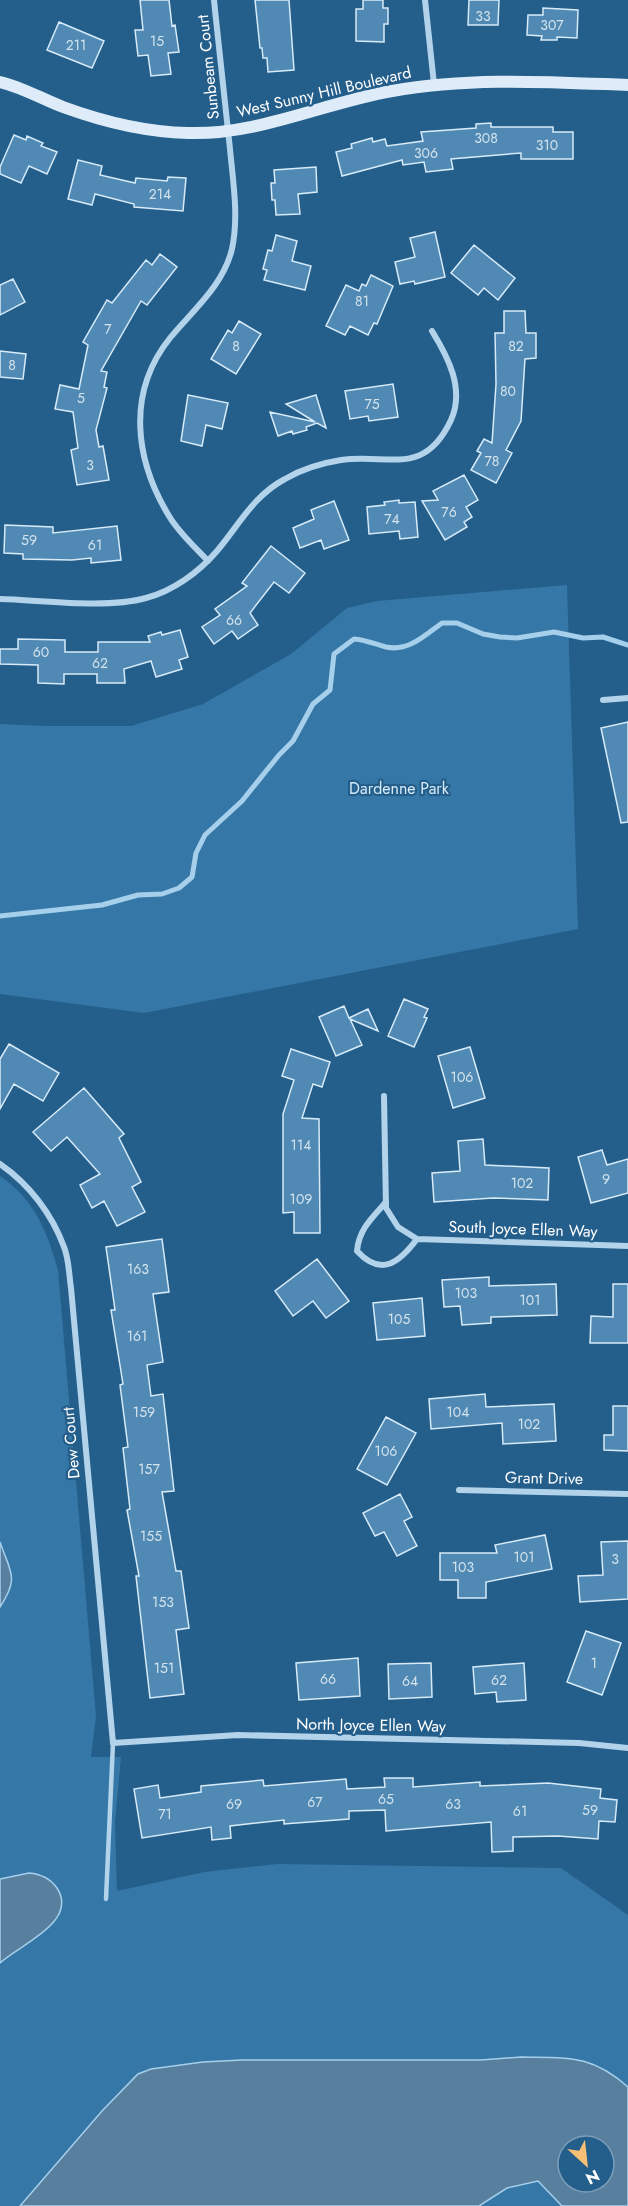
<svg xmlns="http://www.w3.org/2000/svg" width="628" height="2206" viewBox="0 0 628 2206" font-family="Jost,sans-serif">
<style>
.green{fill:#3577a6;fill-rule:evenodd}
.water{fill:#58809e;stroke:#a6cfeb;stroke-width:1.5;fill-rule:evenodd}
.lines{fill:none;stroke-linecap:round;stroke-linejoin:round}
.stream{stroke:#a6cfeb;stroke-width:5}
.building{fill:#508ab4;stroke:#d6eaf8;stroke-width:1.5}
.lane{stroke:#b2d3ea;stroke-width:4.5}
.street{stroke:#b2d3ea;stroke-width:6}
.secondary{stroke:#ddecf8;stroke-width:12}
.labels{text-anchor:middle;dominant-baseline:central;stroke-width:4.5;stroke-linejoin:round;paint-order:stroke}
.number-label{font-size:14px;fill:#d3e2ec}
.street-label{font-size:16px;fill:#fff;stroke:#245e8b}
.park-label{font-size:16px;fill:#d6eaf8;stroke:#245e8b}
</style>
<rect width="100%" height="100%" fill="#245e8b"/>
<!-- green -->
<path class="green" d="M567,585l11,344 -434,84 -144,-19v-270l47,2h84l72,-22 88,-50 56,-46 30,-7z
M0,1176c35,24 47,55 58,94l38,446 -5,41h30l-6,65 2,69 87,-19 73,-8 284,4 67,47v291h-628zM568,2146h36v36h-36z"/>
<!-- water -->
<path class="water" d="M0,1542c10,30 20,35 0,65z
M29,1873c12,1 21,5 28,15 22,34 -38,57 -57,75v-84z
M521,2057c46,1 70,-3 107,30v119h-66l-24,-25 -31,7 -28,18h-459l82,-95 36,-37 13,-5 52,-7 39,-2h239zM568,2146h36v36h-36z"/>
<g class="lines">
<!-- stream -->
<path class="stream" d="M0,916l102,-11 36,-10 24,-1 17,-6 13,-11 4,-24 9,-18 37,-34 37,-46 14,-14 20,-37 17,-14 4,-36 20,-15c12,1 21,5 32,8 23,5 39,-12 56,-24h15l26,11 17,3 17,1 37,-6 29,6 20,-1 25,8"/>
</g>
<!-- building -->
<path class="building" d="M140,0h29l3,26 3,-1 4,27 -11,1 3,21 -20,2 -3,-21 -10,1 -3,-26h8z
M255,0h34l5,70 -26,2 -1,-14h-4l-1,-10h-2z
M363,0h20v8h5v16h-4v18l-28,-1v-32h7z
M469,0h30l-1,25h-30z
M543,8l35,2 -1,28 -20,-1v3h-16l1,-4 -15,-1 1,-20h15z
M59,22l45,19 -12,27 -45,-18z
M491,123v4h62v5h20v27h-52v-6l-70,6 2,10 -27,3 -2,-10 -21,3 -1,-5 -60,16 -6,-24 16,-4 -1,-4 21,-6 1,4 12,-3 2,7 36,-5 -2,-9 55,-4v-4z
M14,135l12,5 1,-4 16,7 -2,3 16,6 -10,22 -18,-8 -8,17 -21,-9v-7z
M78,160l24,6 -2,9 35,8 1,-5 31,3 1,-4 18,1 -3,33 -49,-4v-3l-39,-10 -3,11 -24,-6z
M316,167l1,25 -19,2 2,20 -24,1 -1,-15h-3l-1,-17h4l-1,-13z
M435,232l10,45 -30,7 -1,-3 -14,3 -5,-22 20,-5 -5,-19z
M276,235l21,6 -5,20 19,5 -6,24 -41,-10 3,-10 -4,-1 5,-19 4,1z
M474,245l41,33 -17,22 -14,-12 -6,7 -27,-22z
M160,254l17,13 -30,38 -6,-4 -40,70 6,1 -3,15 3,1 -11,42 3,17 4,-1 6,34 -32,5 -6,-35 7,-2 -5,-36 -18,-3 5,-24 19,4 9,-44 -5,-3 24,-42 5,3 34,-43 6,5z
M371,275l22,11 -16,38 -3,-1 -6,12 -18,-9 -5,9 -19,-9 20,-41 13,6 3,-7 4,2z
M13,279l12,23 -25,13v-30z
M504,311h21l1,22h10v25l-11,1 -4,62 -15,29 6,3 -16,30 -25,-13 10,-17 -4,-2 7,-12 8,4 4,-59 -1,-51h9z
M239,321l22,13 -25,40 -25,-15 17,-29 4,3z
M0,351l26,3 -3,25 -23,-2z
M393,384l5,33 -29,4 -1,-5 -18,3 -5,-28z
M188,395l40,8 -6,26 -16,-4 -4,21 -21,-5z
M316,395l10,33 -9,-5 -11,4 1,3 -14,4 -1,-3 -14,5 -8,-24 45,10 -29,-18z
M464,475l14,25 -12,7 6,10 -8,5 3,5 -22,13 -23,-39 16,-1 -5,-9z
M399,500v3l16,-1 3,35 -18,2 -1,-8 -30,3 -2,-27 18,-2 -1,-3z
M334,501l15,39 -25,9 -3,-9 -21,8 -7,-20 21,-9 -3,-9z
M5,525l48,2v6l64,-7 4,34 -30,3v-5l-19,2 -49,-1v-5l-19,-1z
M271,546l34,27 -16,20 -15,-11 -24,31 8,12 -20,14 -6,-8 -18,13 -12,-17 18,-12 -5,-6 32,-23 -5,-3z
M180,630l8,27 -9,3 3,9 -26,8 -5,-16 -27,8 1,14h-28v-9h-33v10l-26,-1v-18l-38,-1v-15h18v-10l47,1v12h33v-10h52l-2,-6 13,-4 1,3z
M628,722v100l-7,1 -20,-95z
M404,999l24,10 -4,8 3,1 -13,29 -26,-11z
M344,1006l5,12 19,-9 10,22 -28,-12 12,26 -26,11 -17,-39z
M9,1044l50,29 -16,28 -29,-17 -14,25v-50z
M470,1047l15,51 -32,10 -15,-52z
M291,1049l39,13 -8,25 -9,-3 -11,34 17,1 1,114h-26v-21l-11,1v-99l11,-34 -12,-4z
M84,1088l40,46 -5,4 22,44 -9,5 13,25 -28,14 -13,-25 -12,7 -12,-23 20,-11 -33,-37 -16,14 -18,-19z
M483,1139l2,26 64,3 -1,32 -55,-2 -59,4 -2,-29 28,-2 -2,-30z
M602,1150l5,15 21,-6v34l-37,10 -13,-46z
M162,1239l7,53 -16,2 10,68 -16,3 4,31 12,-2 11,97 -12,1 14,79h5l8,57 -13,2 8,64 -34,4 -14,-122h3l-12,-66 3,-1 -7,-61 5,-1 -8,-62 3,-1 -12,-74h4l-9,-63z
M317,1259l32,42 -23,17 -13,-17 -20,15 -18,-25z
M489,1277v9l67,-2 1,31 -66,2v6l-29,2 -2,-19 -16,1 -2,-27z
M613,1284h15v59h-38l1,-27 22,1z
M422,1298l3,38 -48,4 -4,-37z
M485,1394l1,13 68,-3 2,37 -53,3 -1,-21 -71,6 -2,-30z
M613,1406h15v45l-24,-1v-15h9z
M386,1417l30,16 -29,52 -30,-16z
M400,1494l12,23 -8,4 13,25 -20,10 -13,-24 -9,4 -12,-23z
M545,1535l7,34 -66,13v16h-28v-18h-18v-27h57l-2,-8z
M628,1541v58l-48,3 -2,-26 25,-1 -2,-33z
M586,1631l35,12 -19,52 -35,-13z
M358,1658l2,38 -61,4 -3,-37z
M431,1663l1,34 -43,2 -1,-35z
M524,1663l2,37 -29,2 -1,-10 -21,2 -2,-27z
M384,1778h29v9l67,-5v4l68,-3 53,6 -1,9 17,2 -2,22 -16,-1 -1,18 -40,-3 -45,1v14l-21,1 -1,-30 -105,9 -1,-21 -36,1v8l-65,5v-4l-54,6 1,12 -19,2 -1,-13 -69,11 -8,-49 24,-4 2,13 41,-6v-6l62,-6 1,6 82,-7 1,10 38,-2z"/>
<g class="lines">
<!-- lane -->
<path class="lane" d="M106,1899l7,-156"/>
<!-- street -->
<path class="street" d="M425,0l9,84
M208,561c-13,-14 -29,-28 -39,-45 -34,-56 -43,-123 1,-178 23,-28 53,-52 62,-89 7,-33 1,-67 -2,-100 -5,-49 -11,-99 -16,-149
M0,599c41,1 107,10 146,-1 27,-7 53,-26 71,-47 22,-26 36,-55 68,-72 17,-10 37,-16 56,-19 47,-7 83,18 110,-40 14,-31 -3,-63 -19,-89
M603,700l25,-2
M384,1096l2,112 12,19 19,12 211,7
M0,1164c29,20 52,50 64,83 5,12 5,28 7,41l42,455 125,-8 341,8 49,5
M386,1202c-14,16 -27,27 -29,49 24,26 42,12 60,-12
M459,1490l169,4"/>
<!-- secondary -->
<path class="secondary" d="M0,82c22,5 42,17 63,25 41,15 81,25 125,26 71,2 135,-30 204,-42 78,-14 157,-9 236,-6"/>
</g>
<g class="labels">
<!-- number labels -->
<g class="number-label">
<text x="483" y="16">33</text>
<text x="552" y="25">307</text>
<text x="157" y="41">15</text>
<text x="76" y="45">211</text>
<text x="486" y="138">308</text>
<text x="547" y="145">310</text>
<text x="426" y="153">306</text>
<text x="160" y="194">214</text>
<text x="362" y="301">81</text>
<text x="108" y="329">7</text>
<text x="236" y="346">8</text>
<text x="516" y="346">82</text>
<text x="12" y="365">8</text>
<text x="508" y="391">80</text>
<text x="81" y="398">5</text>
<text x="372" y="404">75</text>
<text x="492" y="461">78</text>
<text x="90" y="465">3</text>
<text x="449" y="512">76</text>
<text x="392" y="519">74</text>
<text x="29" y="540">59</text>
<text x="95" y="545">61</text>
<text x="234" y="620">66</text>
<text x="41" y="652">60</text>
<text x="100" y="663">62</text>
<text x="462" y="1077">106</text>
<text x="301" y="1145">114</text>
<text x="606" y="1179">9</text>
<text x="522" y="1183">102</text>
<text x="301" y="1199">109</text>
<text x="138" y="1269">163</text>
<text x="466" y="1293">103</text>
<text x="530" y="1300">101</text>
<text x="399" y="1319">105</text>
<text x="137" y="1336">161</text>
<text x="144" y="1412">159</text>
<text x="458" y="1412">104</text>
<text x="529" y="1424">102</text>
<text x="386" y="1451">106</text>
<text x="149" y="1469">157</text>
<text x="151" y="1536">155</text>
<text x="524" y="1557">101</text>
<text x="615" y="1559">3</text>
<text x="463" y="1567">103</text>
<text x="163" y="1602">153</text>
<text x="594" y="1663">1</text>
<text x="164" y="1668">151</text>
<text x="328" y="1679">66</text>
<text x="499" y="1680">62</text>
<text x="410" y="1681">64</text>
<text x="386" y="1799">65</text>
<text x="315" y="1802">67</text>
<text x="234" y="1804">69</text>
<text x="453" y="1804">63</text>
<text x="590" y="1810">59</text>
<text x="520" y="1811">61</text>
<text x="165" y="1814">71</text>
</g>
<!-- street labels -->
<g class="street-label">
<text transform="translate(208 67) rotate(-96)">Sunbeam Court</text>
<text transform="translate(324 92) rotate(-13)">West Sunny Hill Boulevard</text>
<text transform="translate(523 1229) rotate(2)">South Joyce Ellen Way</text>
<text transform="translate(71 1443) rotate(-95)">Dew Court</text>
<text transform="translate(544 1478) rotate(1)">Grant Drive</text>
<text transform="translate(371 1725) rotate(1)">North Joyce Ellen Way</text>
</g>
<!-- park labels -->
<g class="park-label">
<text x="399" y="788">Dardenne Park</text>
</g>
</g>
<!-- north arrow -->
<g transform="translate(586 2164) rotate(153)"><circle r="28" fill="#245e8b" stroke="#7c9eb9" stroke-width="1.5"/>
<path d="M0-4.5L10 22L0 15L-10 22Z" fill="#f5c075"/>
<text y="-9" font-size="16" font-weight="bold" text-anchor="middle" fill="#ffffff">N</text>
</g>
</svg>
